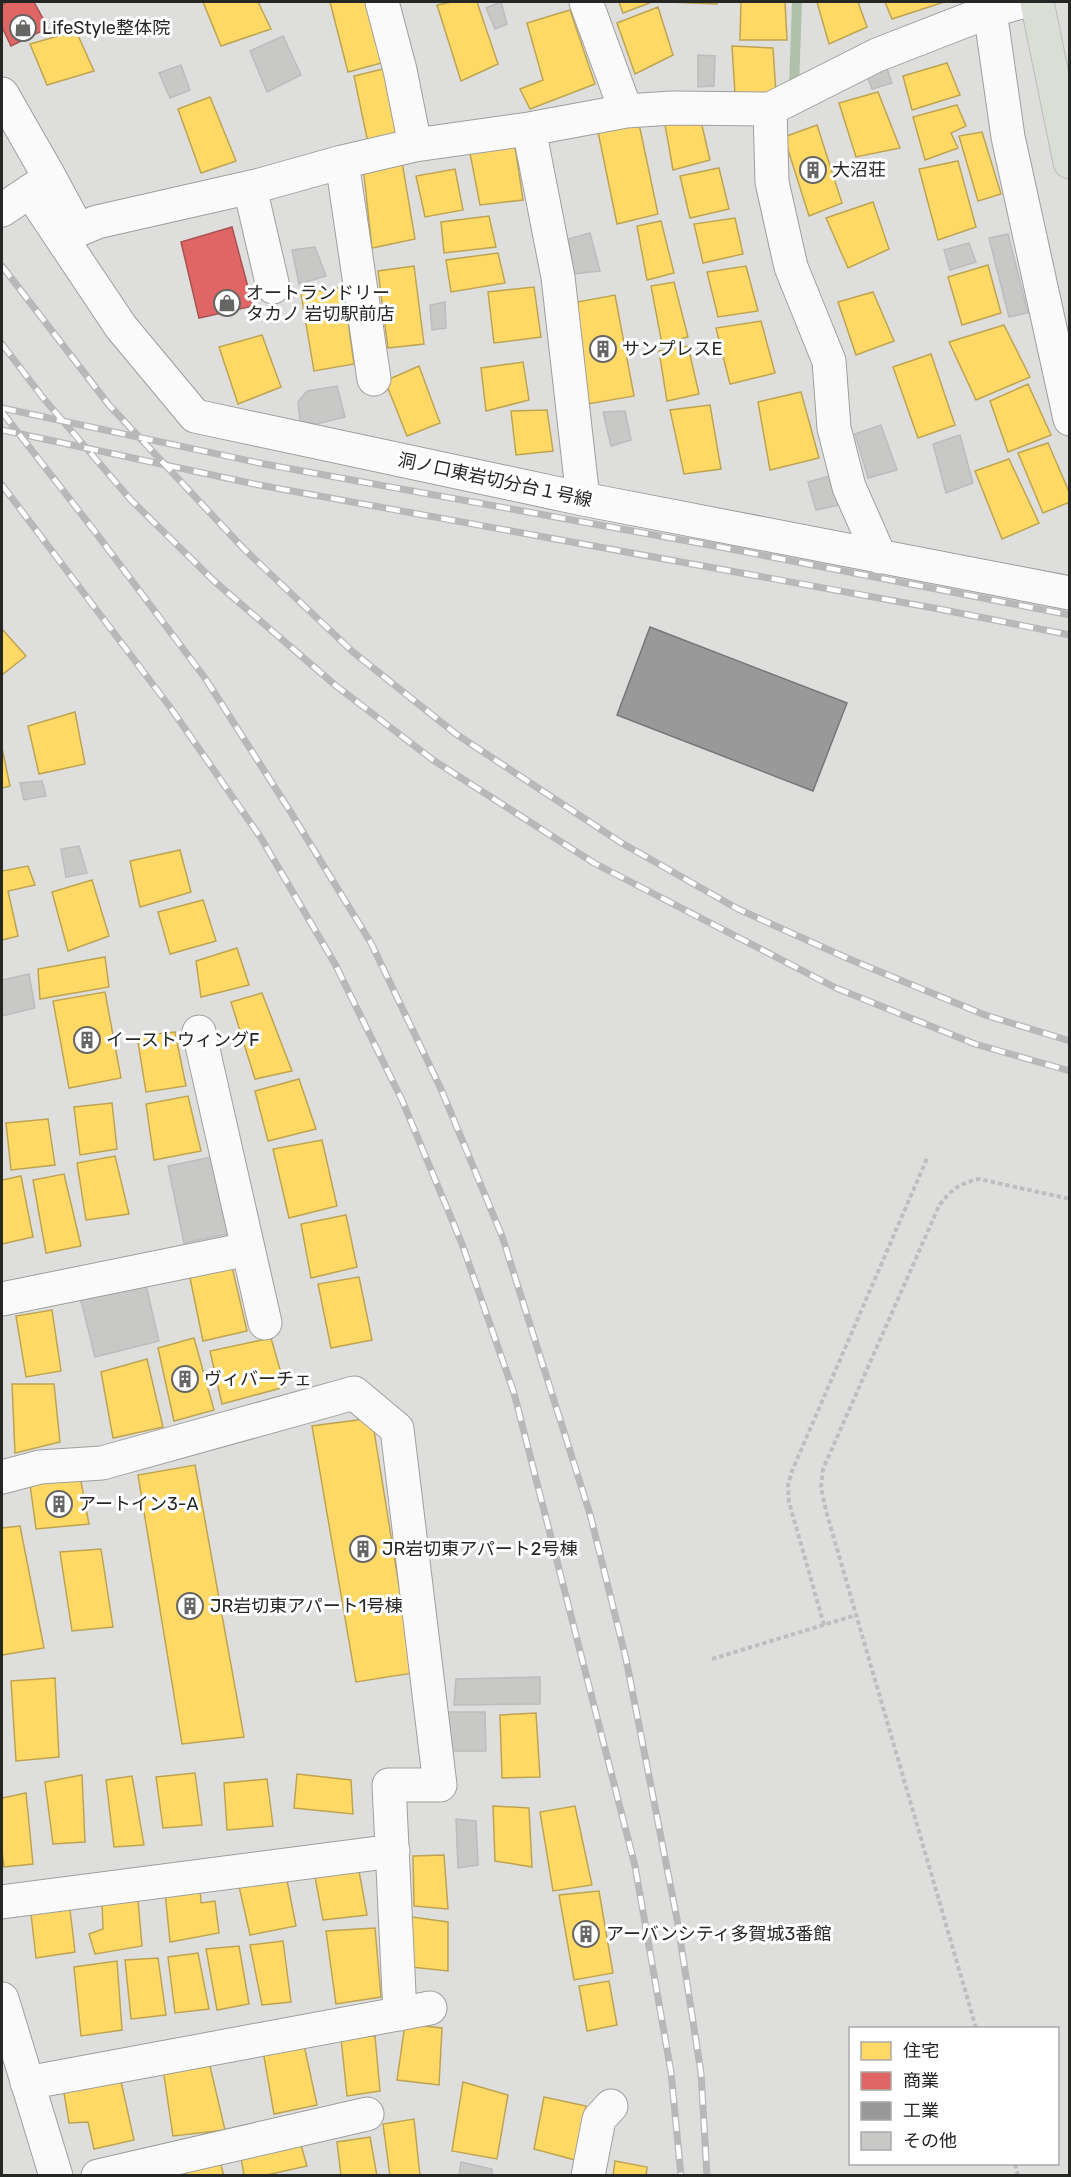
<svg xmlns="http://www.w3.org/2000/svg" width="1071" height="2177" viewBox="0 0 1071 2177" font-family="Rubik,'Noto Sans JP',sans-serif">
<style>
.homes{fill:#ffd966;stroke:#bea452;stroke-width:1.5}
.shops{fill:#e06666;stroke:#a85352;stroke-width:1.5}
.industry{fill:#999;stroke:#767776;stroke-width:1.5}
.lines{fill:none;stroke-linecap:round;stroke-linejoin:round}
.stream{stroke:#b0c1ab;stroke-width:10}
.building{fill:#c8c8c7;stroke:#bcbcbc;stroke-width:1.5}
.minor-casing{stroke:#9e9f9d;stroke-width:35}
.major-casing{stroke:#bbbcbb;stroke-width:35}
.path{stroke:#bebebe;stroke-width:4;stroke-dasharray:4.5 3;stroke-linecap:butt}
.minor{stroke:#fafafa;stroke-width:33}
.major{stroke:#d9dfd5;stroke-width:33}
.rail-casing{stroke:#b7b8b7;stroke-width:7}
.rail{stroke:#fff;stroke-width:4.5;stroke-dasharray:14;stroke-linecap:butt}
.labels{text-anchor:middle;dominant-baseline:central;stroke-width:6;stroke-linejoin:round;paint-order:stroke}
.poi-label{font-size:18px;fill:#252725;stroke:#fff;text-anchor:start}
.street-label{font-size:18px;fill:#252725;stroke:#fff}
</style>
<rect width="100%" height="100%" fill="#dedfdd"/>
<!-- homes -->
<path class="homes" d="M203,2h55l13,27 -50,17z
M330,2h38l17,60 -37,10z
M452,2h25l21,62 -37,17 -24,-76z
M619,2h33l-29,11z
M666,2h51v2z
M741,2h44l2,38h-47z
M817,2h41l9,25 -38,17z
M885,2h59l-52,17z
M658,7l15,48 -38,19 -18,-51z
M570,10l25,74 -65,25 -10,-20 23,-9 -16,-57z
M76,31l18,40 -47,14 -17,-41z
M732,46l41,2 3,46h-41z
M947,63l13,32 -48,15 -9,-34z
M387,68l15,67 -34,8 -14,-67z
M878,92l22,56 -44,9 -17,-54z
M210,97l26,64 -35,12 -23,-64z
M957,105l9,21 -15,7 7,15 -33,12 -12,-43z
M700,117l10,43 -37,10 -9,-51z
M638,119l20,95 -41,10 -20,-97z
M817,125l25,78 -33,13 -25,-79z
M982,132l19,62 -23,7 -19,-65z
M514,140l9,60 -43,5 -11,-57z
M958,161l18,66 -38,13 -19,-71z
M402,162l13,77 -43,9 -9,-82z
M719,168l10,41 -39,9 -10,-42z
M455,169l8,41 -38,7 -9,-41z
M873,202l16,47 -41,19 -22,-50z
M489,216l7,31 -52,6 -3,-31z
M735,218l8,36 -40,9 -9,-39z
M661,221l13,52 -27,7 -10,-54z
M498,253l7,30 -54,9 -5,-32z
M988,265l13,48 -39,12 -14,-48z
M414,266l10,78 -36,4 -10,-77z
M746,266l12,45 -40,6 -11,-45z
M674,282l14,55 -26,7 -11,-58z
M343,287l11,77 -40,7 -13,-77z
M534,287l7,50 -47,6 -6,-51z
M873,292l21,49 -38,14 -18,-53z
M615,295l19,101 -46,8 -16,-101z
M761,321l14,52 -45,11 -14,-56z
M1004,325l26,52 -54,23 -27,-58z
M262,335l19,52 -43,17 -19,-57z
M688,346l11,48 -32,7 -8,-50z
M931,354l24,71 -37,13 -25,-71z
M523,362l6,38 -43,11 -5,-43z
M419,366l21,57 -33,13 -22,-55z
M1028,384l23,51 -43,17 -18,-51z
M801,392l18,66 -49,12 -12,-68z
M710,405l11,64 -37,5 -14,-64z
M547,410l6,41 -37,4 -5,-44z
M1048,443l22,51v8l-27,11 -25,-60z
M1009,459l30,64 -37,16 -27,-68z
M2,629l24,27 -23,18 -1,-2z
M75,712l10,52 -46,10 -11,-48z
M2,748l8,38 -8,2z
M180,850l11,42 -51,15 -10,-46z
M28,866l7,19 -27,6 10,45 -16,4v-69z
M92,880l17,56 -41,15 -16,-59z
M203,900l13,41 -46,13 -12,-42z
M237,948l12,37 -48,12 -5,-36z
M105,957l4,30 -69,12 -2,-30z
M105,992l16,86 -52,10 -16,-87z
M262,993l30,78 -37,8 -24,-77z
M175,1032l11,54 -40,6 -9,-56z
M299,1079l17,50 -48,12 -13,-50z
M188,1096l13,55 -47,9 -8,-56z
M112,1103l5,46 -37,6 -6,-48z
M48,1119l7,46 -44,5 -5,-47z
M322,1140l15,66 -48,12 -16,-69z
M115,1156l14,58 -43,6 -9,-57z
M64,1174l17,72 -35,7 -13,-73z
M21,1176l12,61 -31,7v-64z
M346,1215l11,52 -46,11 -10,-54z
M232,1267l15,64 -44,10 -13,-63z
M359,1277l13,63 -41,8 -13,-64z
M52,1310l9,61 -35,6 -10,-61z
M194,1338l20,72 -40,11 -16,-73z
M271,1338l14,49 -63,17 -12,-53z
M147,1359l16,68 -50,11 -12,-66z
M12,1384h42l6,58 -45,11z
M372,1418l41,255 -57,9 -44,-256z
M195,1465l49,272 -62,7 -44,-269z
M80,1476l9,48 -53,5 -6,-45z
M20,1526l24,122 -42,7v-127z
M101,1549l12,78 -41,4 -12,-79z
M55,1678l4,79 -43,4 -5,-80z
M536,1713l4,64 -38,1 -2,-63z
M195,1773l7,52 -39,3 -7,-51z
M297,1774l54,6 2,34 -59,-6z
M82,1775l3,67 -32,2 -8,-62z
M132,1776l12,69 -30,2 -8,-67z
M267,1779l6,47 -46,4 -3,-47z
M26,1793l7,71 -29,3 -2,-16v-53z
M493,1806l36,2 3,59 -37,-6z
M575,1806l17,79 -39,6 -13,-79z
M444,1855l4,54 -34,-3 -1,-50z
M359,1871l8,44 -44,5 -8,-43z
M286,1875l10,51 -46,9 -12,-53z
M200,1887l1,16 14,-2 4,32 -49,9 -5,-50z
M599,1891l14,82 -39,7 -15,-85z
M138,1900l4,46 -47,8 -6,-20 14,-5 -1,-28z
M69,1901l6,51 -39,6 -6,-53z
M412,1917l36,5v49l-37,-4z
M375,1928l6,69 -45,7 -10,-73z
M283,1941l8,61 -29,3 -12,-60z
M239,1946l10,58 -32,6 -11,-61z
M198,1953l11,56 -34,4 -7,-56z
M158,1958l8,57 -35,4 -6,-59z
M117,1961l5,69 -41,6 -7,-69z
M609,1981l8,44 -30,6 -8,-45z
M405,2024l37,4 -3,57 -42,-5z
M375,2036l5,55 -33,5 -6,-58z
M304,2045l13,60 -43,9 -11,-63z
M209,2062l16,68 -52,6 -10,-67z
M120,2077l14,63 -40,9 -6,-27 -19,1 -6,-36z
M463,2082l45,13 -11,64 -45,-8z
M544,2097l42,9 -11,54 -41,-11z
M414,2119l6,57h-30l-7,-52z
M370,2137l7,39h-36l-4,-34z
M299,2138l8,28 -45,10h-18l-4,-26z
M218,2155l6,21h-38l-3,-11z
M615,2161l32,6 -1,9h-33z"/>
<!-- shops -->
<path class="shops" d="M7,2h27l14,26 -37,18 -9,-19v-22z
M232,227l21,79 -54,12 -18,-76z"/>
<!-- industry -->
<path class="industry" d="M650,627l197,76 -34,88 -196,-76z"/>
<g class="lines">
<!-- stream -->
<path class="stream" d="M794,87l3,-85"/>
</g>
<!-- building -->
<path class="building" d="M501,2l6,22 -12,5 -9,-21z
M283,36l18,39 -34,17 -17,-41z
M698,55l17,1 -1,30 -16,1z
M885,63l7,20 -20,6 -7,-19z
M181,65l9,25 -20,8 -11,-25z
M590,233l10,38 -26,3 -6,-35z
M1008,234l20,79 -19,4 -20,-79z
M969,243l7,19 -26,8 -6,-20z
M315,247l11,29 -27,8 -7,-34z
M445,302l1,26 -14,2 -2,-25z
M337,386l8,31 -28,7 -17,-3 -2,-19 9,-11z
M625,411l6,29 -20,6 -8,-34z
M881,425l16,45 -29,8 -13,-44z
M960,435l13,48 -27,10 -13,-49z
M834,475l10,29 -28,6 -8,-28z
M42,781l4,15 -22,4 -4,-17z
M79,846l8,27 -21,4 -5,-28z
M29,974l6,34 -33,8v-36z
M217,1156l15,77 -48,10 -16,-77z
M145,1281l14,60 -64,16 -15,-60z
M540,1677v27l-86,1 2,-26z
M448,1712h37l1,39h-34z
M456,1819l20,2 2,44 -20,3z
M461,2162l31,7v7h-33z"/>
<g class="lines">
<defs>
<path id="minor" d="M382,2l18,68 15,75
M586,2l40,109 46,-3 98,1 107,-54 113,-44 31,-9
M987,2l3,9 18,126 62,282
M2,94l48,84 -48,32
M770,109l2,73 19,85 38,94 5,67 15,59 31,70
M529,129l29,148 25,222
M342,162l32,217
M50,178l28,52 19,-8 163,-37 82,-23 73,-17 114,-16 97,-18
M250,188l23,99
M30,191l91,136 74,89 388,83 487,94
M199,1032l66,291
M2,1299l246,-50
M2,1477l38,-10 62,-4 252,-70 43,36 43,356h-51l11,229
M2,1902l391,-51
M2,1999l54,177
M27,2083l403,-75
M98,2176l269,-62
M588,2176l11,-57 12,-13"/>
<path id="major" d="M1037,2l33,160"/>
</defs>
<!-- minor casing -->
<use href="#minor" class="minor-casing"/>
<!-- major casing -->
<use href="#major" class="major-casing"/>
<!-- path -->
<path class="path" d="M824,1625l-35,-123 -1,-17 4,-14 136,-315
M712,1659l144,-44
M976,2028l-150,-517 -5,-24 2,-18 116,-263c11,-16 21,-23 40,-27l91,20
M1015,2164l3,12"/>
<!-- minor -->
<use href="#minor" class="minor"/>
<!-- major -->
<use href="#major" class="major"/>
<defs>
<path id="rail" d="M2,266l107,139 135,144 109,103 103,82 164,108 118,67 111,50 136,56 85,26
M2,344l42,55 87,101 82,80 122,105 98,75 161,103 242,125 139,56 95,27
M2,408l262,56 451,82 355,69
M2,412l91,117 112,149 85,133 81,132 70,146 61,147 88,278 36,145 51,260 24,154 6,103
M2,430l257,55 680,124 131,26
M2,485l168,222 91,131 74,126 67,136 60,144 52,149 121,473 36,206 10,104"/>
</defs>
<!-- rail casing -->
<use href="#rail" class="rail-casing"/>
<!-- rail -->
<use href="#rail" class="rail"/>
</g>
<!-- icons -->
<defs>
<symbol id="shop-ring" viewBox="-11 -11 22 22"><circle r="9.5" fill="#fff" stroke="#666765" stroke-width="1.5"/><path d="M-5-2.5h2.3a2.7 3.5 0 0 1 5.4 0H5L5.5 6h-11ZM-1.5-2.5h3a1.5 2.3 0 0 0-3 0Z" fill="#666765"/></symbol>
<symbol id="building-ring" viewBox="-11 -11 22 22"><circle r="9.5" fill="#fff" stroke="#666765" stroke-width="1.5"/><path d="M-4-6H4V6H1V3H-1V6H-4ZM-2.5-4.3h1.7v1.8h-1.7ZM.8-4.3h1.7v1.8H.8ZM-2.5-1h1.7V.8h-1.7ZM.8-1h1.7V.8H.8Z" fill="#666765"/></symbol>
</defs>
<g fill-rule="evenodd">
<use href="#shop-ring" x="8" y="13" width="30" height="30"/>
<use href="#building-ring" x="798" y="155" width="30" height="30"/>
<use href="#shop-ring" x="212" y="288" width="30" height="30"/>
<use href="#building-ring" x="588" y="334" width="30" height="30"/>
<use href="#building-ring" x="72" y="1025" width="30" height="30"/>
<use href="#building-ring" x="170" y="1364" width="30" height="30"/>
<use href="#building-ring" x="44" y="1489" width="30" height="30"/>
<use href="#building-ring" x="348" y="1534" width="30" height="30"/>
<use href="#building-ring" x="175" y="1591" width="30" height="30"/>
<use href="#building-ring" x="571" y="1919" width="30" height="30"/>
</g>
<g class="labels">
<!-- poi labels -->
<g class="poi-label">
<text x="42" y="28">LifeStyle整体院</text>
<text x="832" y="170">大沼荘</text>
<text x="246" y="293">オートランドリー<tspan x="246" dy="21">タカノ 岩切駅前店</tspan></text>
<text x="622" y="349">サンプレスE</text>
<text x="106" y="1040">イーストウィングF</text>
<text x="204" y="1379">ヴィバーチェ</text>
<text x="78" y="1504">アートイン3-A</text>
<text x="382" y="1549">JR岩切東アパート2号棟</text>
<text x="210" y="1606">JR岩切東アパート1号棟</text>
<text x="606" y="1934">アーバンシティ多賀城3番館</text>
</g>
<!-- street labels -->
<g class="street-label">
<text transform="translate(495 480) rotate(12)">洞ノ口東岩切分台１号線</text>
</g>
</g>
<!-- border -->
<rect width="1071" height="2177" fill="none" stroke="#252725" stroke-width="6"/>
<!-- legend -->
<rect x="849" y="2027" width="210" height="138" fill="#ffffff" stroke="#a8a9a8" stroke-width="1.5"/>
<rect x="861" y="2042" width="30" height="18" fill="#ffd966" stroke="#a8a9a8" stroke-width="1.5"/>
<text x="903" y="2057" font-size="18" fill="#252725">住宅</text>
<rect x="861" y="2072" width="30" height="18" fill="#e06666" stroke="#a8a9a8" stroke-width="1.5"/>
<text x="903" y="2087" font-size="18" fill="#252725">商業</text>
<rect x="861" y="2102" width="30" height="18" fill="#999999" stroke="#a8a9a8" stroke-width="1.5"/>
<text x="903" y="2117" font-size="18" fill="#252725">工業</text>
<rect x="861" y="2132" width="30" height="18" fill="#c8c8c7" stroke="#a8a9a8" stroke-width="1.5"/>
<text x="903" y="2147" font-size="18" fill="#252725">その他</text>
</svg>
